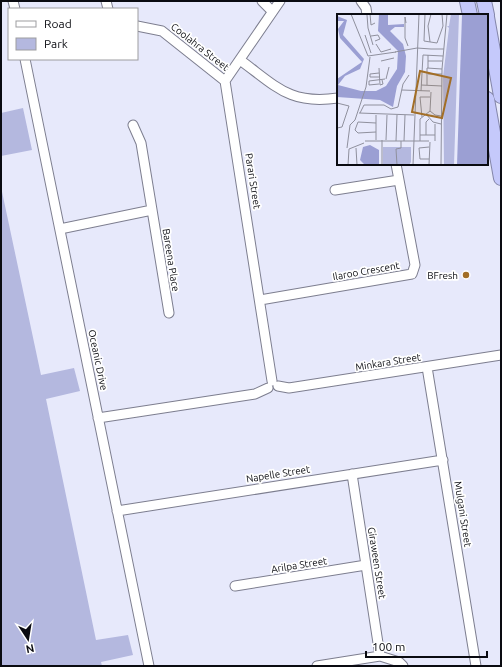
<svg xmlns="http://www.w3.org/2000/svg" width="502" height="667" viewBox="0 0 502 667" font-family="Ubuntu,sans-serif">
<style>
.green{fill:#b4b8df}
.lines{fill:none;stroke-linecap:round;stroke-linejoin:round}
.minor-casing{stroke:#7d7e8f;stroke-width:11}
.highway-casing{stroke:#8486a9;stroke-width:16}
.minor{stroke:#fff;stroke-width:9}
.highway{stroke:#c5c9fb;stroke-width:14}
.poi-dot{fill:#a26e26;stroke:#fff;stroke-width:1.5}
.labels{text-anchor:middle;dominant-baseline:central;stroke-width:3.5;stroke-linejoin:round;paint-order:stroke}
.street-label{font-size:10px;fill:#0a0b11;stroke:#fff}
.poi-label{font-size:10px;fill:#0a0b11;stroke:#fff;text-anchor:end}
.inset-road{fill:none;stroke:#8f909d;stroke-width:1}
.view{fill:#a26e26;fill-opacity:0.15;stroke:#a26e26;stroke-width:2}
.inset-edge{fill:none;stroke:#0a0b11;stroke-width:2}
</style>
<rect width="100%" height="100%" fill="#e7e9fb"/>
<!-- green -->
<path class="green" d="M23,108l9,42 -31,6v-43z
M1,187l40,188 33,-7 6,23 -34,8 50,241 32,-5 5,20 -32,7 1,4h-101z"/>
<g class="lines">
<defs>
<path id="minor" d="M13,1l2,8
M106,1l2,8
M262,1l10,10
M361,1l5,7 1,7
M137,26l25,5 63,50
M25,59l124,607
M240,60c37,27 50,45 98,38
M133,125l8,18 28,170
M335,190l64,-10
M60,229l92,-19
M260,300l152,-26 3,-9 -19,-101
M427,367l49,299
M272,381l-47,-300 55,-80
M278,386l11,2 212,-33
M98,418l157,-24 13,-6
M352,474l28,182
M117,511l326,-51
M235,586l131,-21
M317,666l63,-10 19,6 4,4"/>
<path id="highway" d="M467,1l3,14
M484,1l3,14
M487,17l14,79
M487,99l14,79"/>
</defs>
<!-- minor casing -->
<use href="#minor" class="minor-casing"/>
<!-- highway casing -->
<use href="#highway" class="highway-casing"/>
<!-- minor -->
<use href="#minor" class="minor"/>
<!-- highway -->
<use href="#highway" class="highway"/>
</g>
<!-- markers -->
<circle class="poi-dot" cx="466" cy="275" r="4"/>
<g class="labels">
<!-- street labels -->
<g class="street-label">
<text transform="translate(200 47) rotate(38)">Coolahra Street</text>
<text transform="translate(253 181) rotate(81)">Parari Street</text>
<text transform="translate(171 260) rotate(81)">Bareena Place</text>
<text transform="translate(366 271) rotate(-10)">Ilaroo Crescent</text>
<text transform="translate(98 360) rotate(78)">Oceanic Drive</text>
<text transform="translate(388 362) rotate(-9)">Minkara Street</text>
<text transform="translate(278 474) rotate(-9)">Napelle Street</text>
<text transform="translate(463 514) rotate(81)">Mulgani Street</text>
<text transform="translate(377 563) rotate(81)">Giraween Street</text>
<text transform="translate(299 565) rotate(-9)">Arilpa Street</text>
</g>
<!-- poi labels -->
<g class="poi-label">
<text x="458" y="275">BFresh</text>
</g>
</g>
<!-- overview -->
<g transform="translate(337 14)">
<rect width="151" height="151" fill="#e7e9fb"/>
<path d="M114,0h8l-5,151h-10l-1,-88 6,-49 -2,-2h2zM46,133h28v15l-2,3h-26z" fill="#b4b8df"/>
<path d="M42,0h9v11l16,-1v3h-9l-5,4 13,13 3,12 -1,16 -8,14 -4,21 -13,-7 -43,-3v-18l25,-17 -22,-24 -2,-9 6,-8h-7v-5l10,4 -4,15 21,24 -4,10 -15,7 -7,9 23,6h15l10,-5 11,-17 1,-18 -20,-20zM151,0v151h-31l5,-150zM33,131l9,5v15h-14l-5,-5 3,-13z" fill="#9b9fd3"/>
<path class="inset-road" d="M14,0l17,42 28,-4M33,0l1,11 4,-2M88,0l-1,27 13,2 6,-17 -1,-12M30,1l1,13 5,17M69,9l-1,-6v21l3,8M28,21l6,18M34,22l7,-1 2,4 -5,2M93,28l-2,-16 3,-12M39,30l5,8 10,-3M80,34l14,1M94,35h13M58,38l22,-4M44,47l13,-3M91,47h14M42,54l1,17 3,-1 -1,-4M91,54v-13M42,59l-9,1v3h9M91,60h14M49,65l3,-12M42,70l-10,1v-4l16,-2M84,71l21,1M90,71v-17l15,1M65,76l28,1M84,77l2,-36 20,1M0,89l12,3 -7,21 -5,1M93,97l5,4 6,1M22,99l55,2M23,99l4,-8h20l7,4 7,-2 5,-23 6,-9M89,100l7,8 8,2M85,103l-2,-20h10M39,118l-18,1 -3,-3 3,-8 18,1M83,121h15M89,121v-13l3,-3M39,126v-25M49,126l1,-25M28,127h64M59,127l1,-26M67,127l1,-26M83,127v-22l10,-8 1,-19M98,127v-17M10,134l3,-23 5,-5 11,-33 4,-30M19,134l1,17M12,135l15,-6M92,145h-9l-1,-11 10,-1M11,151l1,-16M45,151v-25M60,151l-1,-16 5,-1v-7M76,151l6,-151M83,151h9l1,-23M104,151l1,-96 5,-55"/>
<path class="view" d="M83,57l31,7 -9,40 -30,-6z"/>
<rect width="151" height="151" class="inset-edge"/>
</g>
<!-- border -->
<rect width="502" height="667" fill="none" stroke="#0a0b11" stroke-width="4"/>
<!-- legend -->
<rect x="8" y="8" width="130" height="52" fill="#ffffff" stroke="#9d9da0"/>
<rect x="16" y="21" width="20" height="6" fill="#ffffff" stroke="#9d9da0"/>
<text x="44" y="28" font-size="12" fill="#0a0b11">Road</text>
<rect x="16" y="38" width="20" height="12" fill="#b4b8df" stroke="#9d9da0"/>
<text x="44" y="48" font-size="12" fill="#0a0b11">Park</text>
<!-- north arrow -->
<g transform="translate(28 639) rotate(168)" stroke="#ffffff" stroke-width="3" paint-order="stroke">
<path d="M0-3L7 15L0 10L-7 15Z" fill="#0a0b11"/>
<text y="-6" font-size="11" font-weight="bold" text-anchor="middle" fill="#0a0b11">N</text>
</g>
<!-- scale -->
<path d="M366 651v6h121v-6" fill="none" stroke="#0a0b11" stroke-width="2"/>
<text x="372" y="651" font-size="12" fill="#0a0b11" stroke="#ffffff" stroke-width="3" paint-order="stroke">100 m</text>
</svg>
